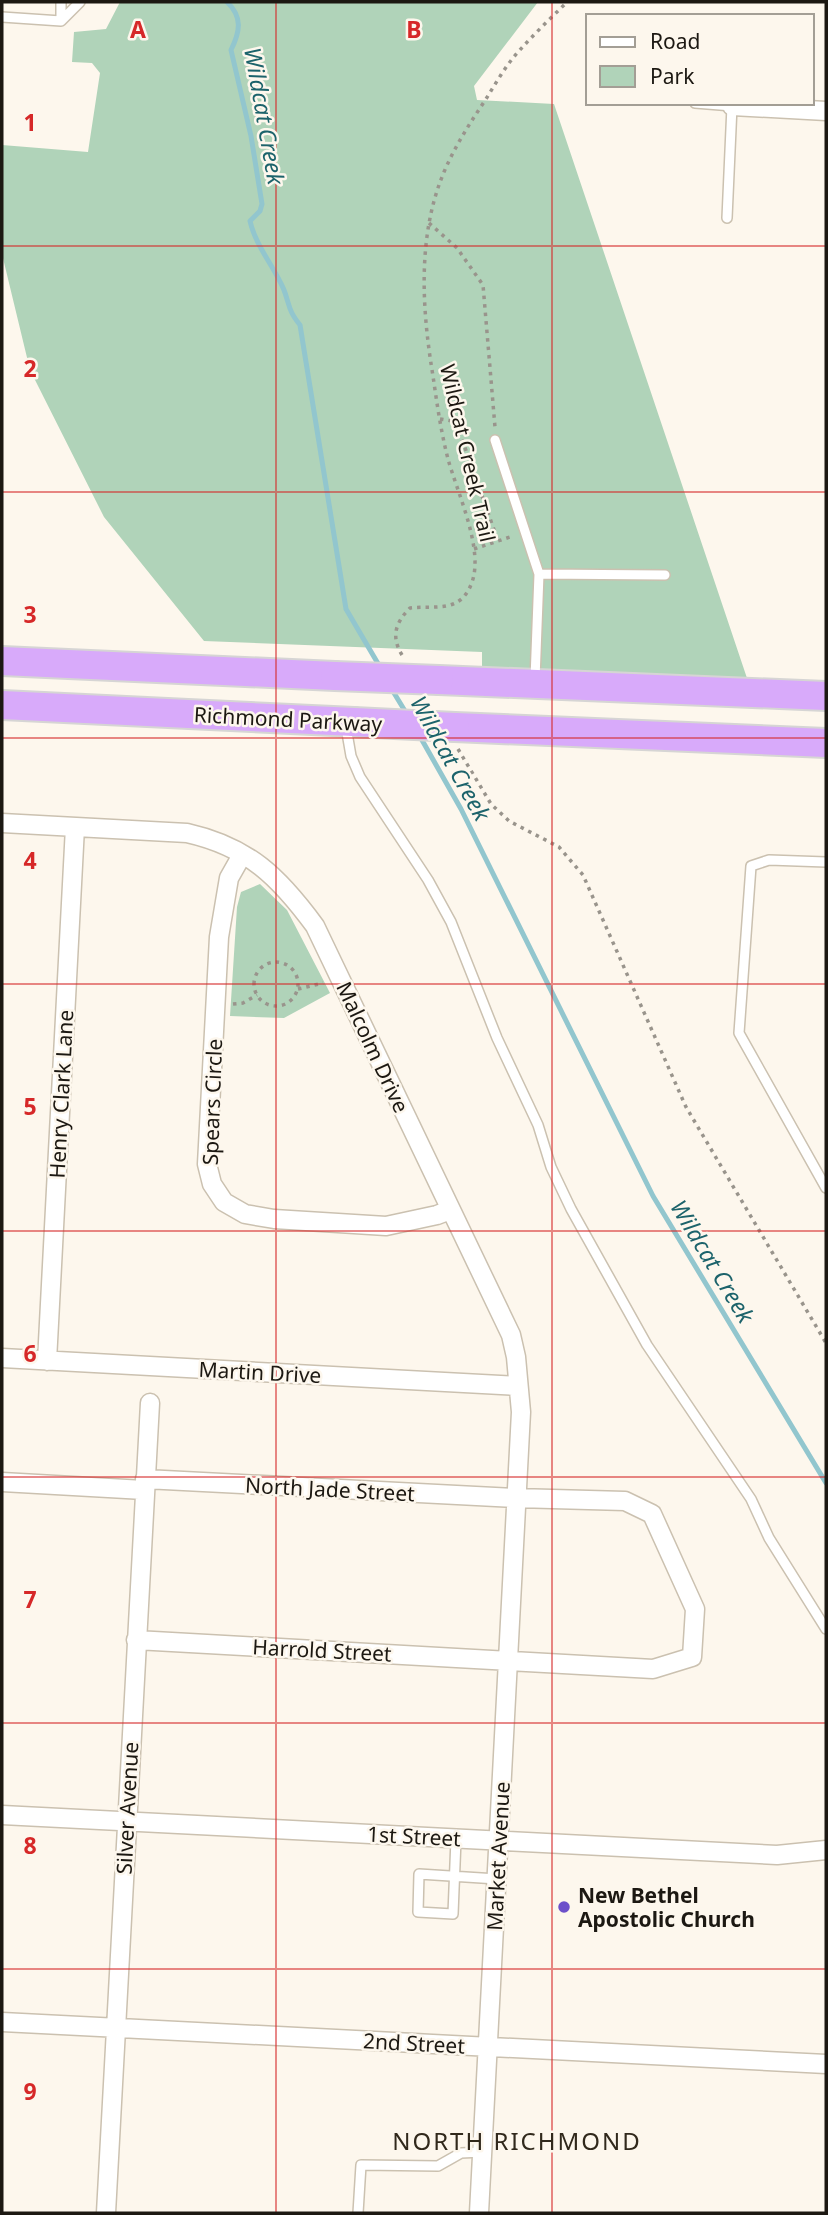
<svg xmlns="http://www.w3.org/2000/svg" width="828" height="2215" viewBox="0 0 828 2215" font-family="'Noto Sans',sans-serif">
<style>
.green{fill:#b0d3b9}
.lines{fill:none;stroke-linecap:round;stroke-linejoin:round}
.stream{stroke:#92c6ce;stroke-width:5}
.service-casing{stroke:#cbc1b0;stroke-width:12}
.minor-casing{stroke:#cbc1b0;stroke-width:21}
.trunk-casing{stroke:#d6d5d4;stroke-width:32}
.path{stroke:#99948c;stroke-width:3.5;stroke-dasharray:3.5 5;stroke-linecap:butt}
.service{stroke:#fff;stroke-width:9}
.minor{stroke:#fff;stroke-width:18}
.trunk{stroke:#d8aafa;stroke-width:28}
.trunk-bridge-casing{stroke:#d6d5d4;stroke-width:32;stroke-linecap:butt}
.trunk-bridge{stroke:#d8aafa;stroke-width:28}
.grid{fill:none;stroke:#d62828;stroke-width:2;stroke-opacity:0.55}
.poi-dot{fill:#6c50ca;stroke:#fdf7ed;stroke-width:2.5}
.labels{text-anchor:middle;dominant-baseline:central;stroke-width:5;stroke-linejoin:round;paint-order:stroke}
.street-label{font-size:21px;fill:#1c1812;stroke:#fdf7ed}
.poi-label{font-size:21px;font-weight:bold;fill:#1c1812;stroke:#fdf7ed;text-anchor:start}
.water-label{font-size:23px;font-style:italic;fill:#1c636b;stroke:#fdf7ed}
.quarter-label{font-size:24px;letter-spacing:2px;fill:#31291c;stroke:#fdf7ed}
.grid-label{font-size:23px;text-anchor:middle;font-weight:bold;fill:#d62828;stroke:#fdf7ed;stroke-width:5;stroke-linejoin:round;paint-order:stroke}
</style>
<rect width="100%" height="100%" fill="#fdf7ed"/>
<!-- green -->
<path class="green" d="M120,2h418l-64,84 3,14 77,4 198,589 -270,-11v-30l-278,-11 -100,-124 -74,-147 -28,-116v-109l86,7 12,-79 -8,-10 -20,-1 2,-30 32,-3z
M260,884l27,26 43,83 -46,25 -54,-2 7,-109 4,-15z"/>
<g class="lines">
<!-- stream -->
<path class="stream" d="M227,2c16,15 13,30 4,48l20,86 11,68 -2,7 -10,10c6,26 24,45 34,69 6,16 4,20 16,35l46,284 34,58
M391,688l17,28
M418,733l43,76 192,387 173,287"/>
<defs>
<path id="service" d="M2,17l59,4 19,-19
M61,21v-19
M695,103l37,3 -5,112
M495,440l44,134 -4,105
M539,574l126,1
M346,727l5,29 9,21 68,103 23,42 46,116 41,87 13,42 20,42 76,136 104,154 18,39 57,91
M826,862l-57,-2 -18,6 -12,167 87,155
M456,1839l-3,75 -35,-2 1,-38 78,5
M358,2213l3,-48 77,1 23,-13 22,-1"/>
<path id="minor" d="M732,106l94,5
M2,823l185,10c62,14 92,44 128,93l196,409 5,22 5,55 -42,801
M242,855l-13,23 -10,59 -12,227 5,20 12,18 21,12 29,5 112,7 51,-11 13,-5
M2,1358l516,28
M47,1361l28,-534
M2,1482l142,8
M136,1640l517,29 39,-12 3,-48 -43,-95 -27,-13 -109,-3 -371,-19
M2,1815l775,40 49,-5
M2,2022l824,42
M106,2213l44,-810"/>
<path id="trunk" d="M2,661l333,15
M439,680l387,16
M2,705l352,17
M455,727l371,16"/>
</defs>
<!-- service casing -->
<use href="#service" class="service-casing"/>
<!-- minor casing -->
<use href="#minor" class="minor-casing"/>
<!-- trunk casing -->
<use href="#trunk" class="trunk-casing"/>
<!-- path -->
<path class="path" d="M429,223l28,25 26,37 12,142
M440,419l12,2 5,4 41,116
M474,549l39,-13
M402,655c-11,-18 -7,-32 8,-47 25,-3 51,6 62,-26 12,-33 -15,-90 -24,-123 -7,-27 -11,-55 -15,-83 -11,-66 -16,-140 11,-204 11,-26 26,-49 42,-73 10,-16 20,-34 33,-48 15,-17 32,-33 48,-49
M458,749l33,55 18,17 50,26 24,28 103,232 140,236
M254 984a22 22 0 1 1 44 0a22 22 0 1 1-44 0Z
M298,989l25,-6
M233,1004l10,-1 14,-8"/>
<!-- service -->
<use href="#service" class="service"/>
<!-- minor -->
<use href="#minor" class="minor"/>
<!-- trunk -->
<use href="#trunk" class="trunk"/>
<defs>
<path id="trunk-bridge" d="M335,676l104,4
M354,722l101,5"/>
</defs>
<!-- trunk-bridge casing -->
<use href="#trunk-bridge" class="trunk-bridge-casing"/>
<!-- trunk-bridge -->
<use href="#trunk-bridge" class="trunk-bridge"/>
</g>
<!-- grid -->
<path class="grid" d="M276,2v2211M552,2v2211M2,246h824M2,492h824M2,738h824M2,984h824M2,1231h824M2,1477h824M2,1723h824M2,1969h824"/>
<!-- markers -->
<circle class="poi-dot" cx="564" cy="1907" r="7"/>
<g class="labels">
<!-- street labels -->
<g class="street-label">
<text transform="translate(468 453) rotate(77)">Wildcat Creek Trail</text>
<text transform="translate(288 719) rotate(3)">Richmond Parkway</text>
<text transform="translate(373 1047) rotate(65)">Malcolm Drive</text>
<text transform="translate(61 1094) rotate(-87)">Henry Clark Lane</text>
<text transform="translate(212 1102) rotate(-88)">Spears Circle</text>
<text transform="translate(260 1372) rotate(3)">Martin Drive</text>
<text transform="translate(330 1489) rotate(3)">North Jade Street</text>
<text transform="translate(322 1650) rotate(3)">Harrold Street</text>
<text transform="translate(127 1808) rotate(-87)">Silver Avenue</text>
<text transform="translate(414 1836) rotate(3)">1st Street</text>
<text transform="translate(498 1856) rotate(-87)">Market Avenue</text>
<text transform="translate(414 2043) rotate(3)">2nd Street</text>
</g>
<!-- poi labels -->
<g class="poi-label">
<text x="578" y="1895">New Bethel<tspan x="578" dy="24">Apostolic Church</tspan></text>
</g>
<!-- water labels -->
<g class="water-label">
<text transform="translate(265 116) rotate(80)">Wildcat Creek</text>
<text transform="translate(451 758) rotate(61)">Wildcat Creek</text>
<text transform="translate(713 1261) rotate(59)">Wildcat Creek</text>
</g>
<!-- quarter labels -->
<g class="quarter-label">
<text x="517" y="2140">NORTH RICHMOND</text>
</g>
</g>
<g class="grid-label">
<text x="138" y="38">A</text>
<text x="414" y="38">B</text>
<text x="30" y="131">1</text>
<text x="30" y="377">2</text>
<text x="30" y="623">3</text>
<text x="30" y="869">4</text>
<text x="30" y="1115">5</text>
<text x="30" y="1362">6</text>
<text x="30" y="1608">7</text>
<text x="30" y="1854">8</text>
<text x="30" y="2100">9</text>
</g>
<!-- border -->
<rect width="828" height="2215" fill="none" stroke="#1c1812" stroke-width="7"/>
<!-- legend -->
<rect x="586" y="14" width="228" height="91" fill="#fdf7ed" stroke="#a39e95" stroke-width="2"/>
<rect x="600" y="37" width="35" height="10" fill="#ffffff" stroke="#a39e95" stroke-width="2"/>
<text x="650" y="49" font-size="21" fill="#1c1812">Road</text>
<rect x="600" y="66" width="35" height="21" fill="#b0d3b9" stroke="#a39e95" stroke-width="2"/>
<text x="650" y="84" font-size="21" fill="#1c1812">Park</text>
</svg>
